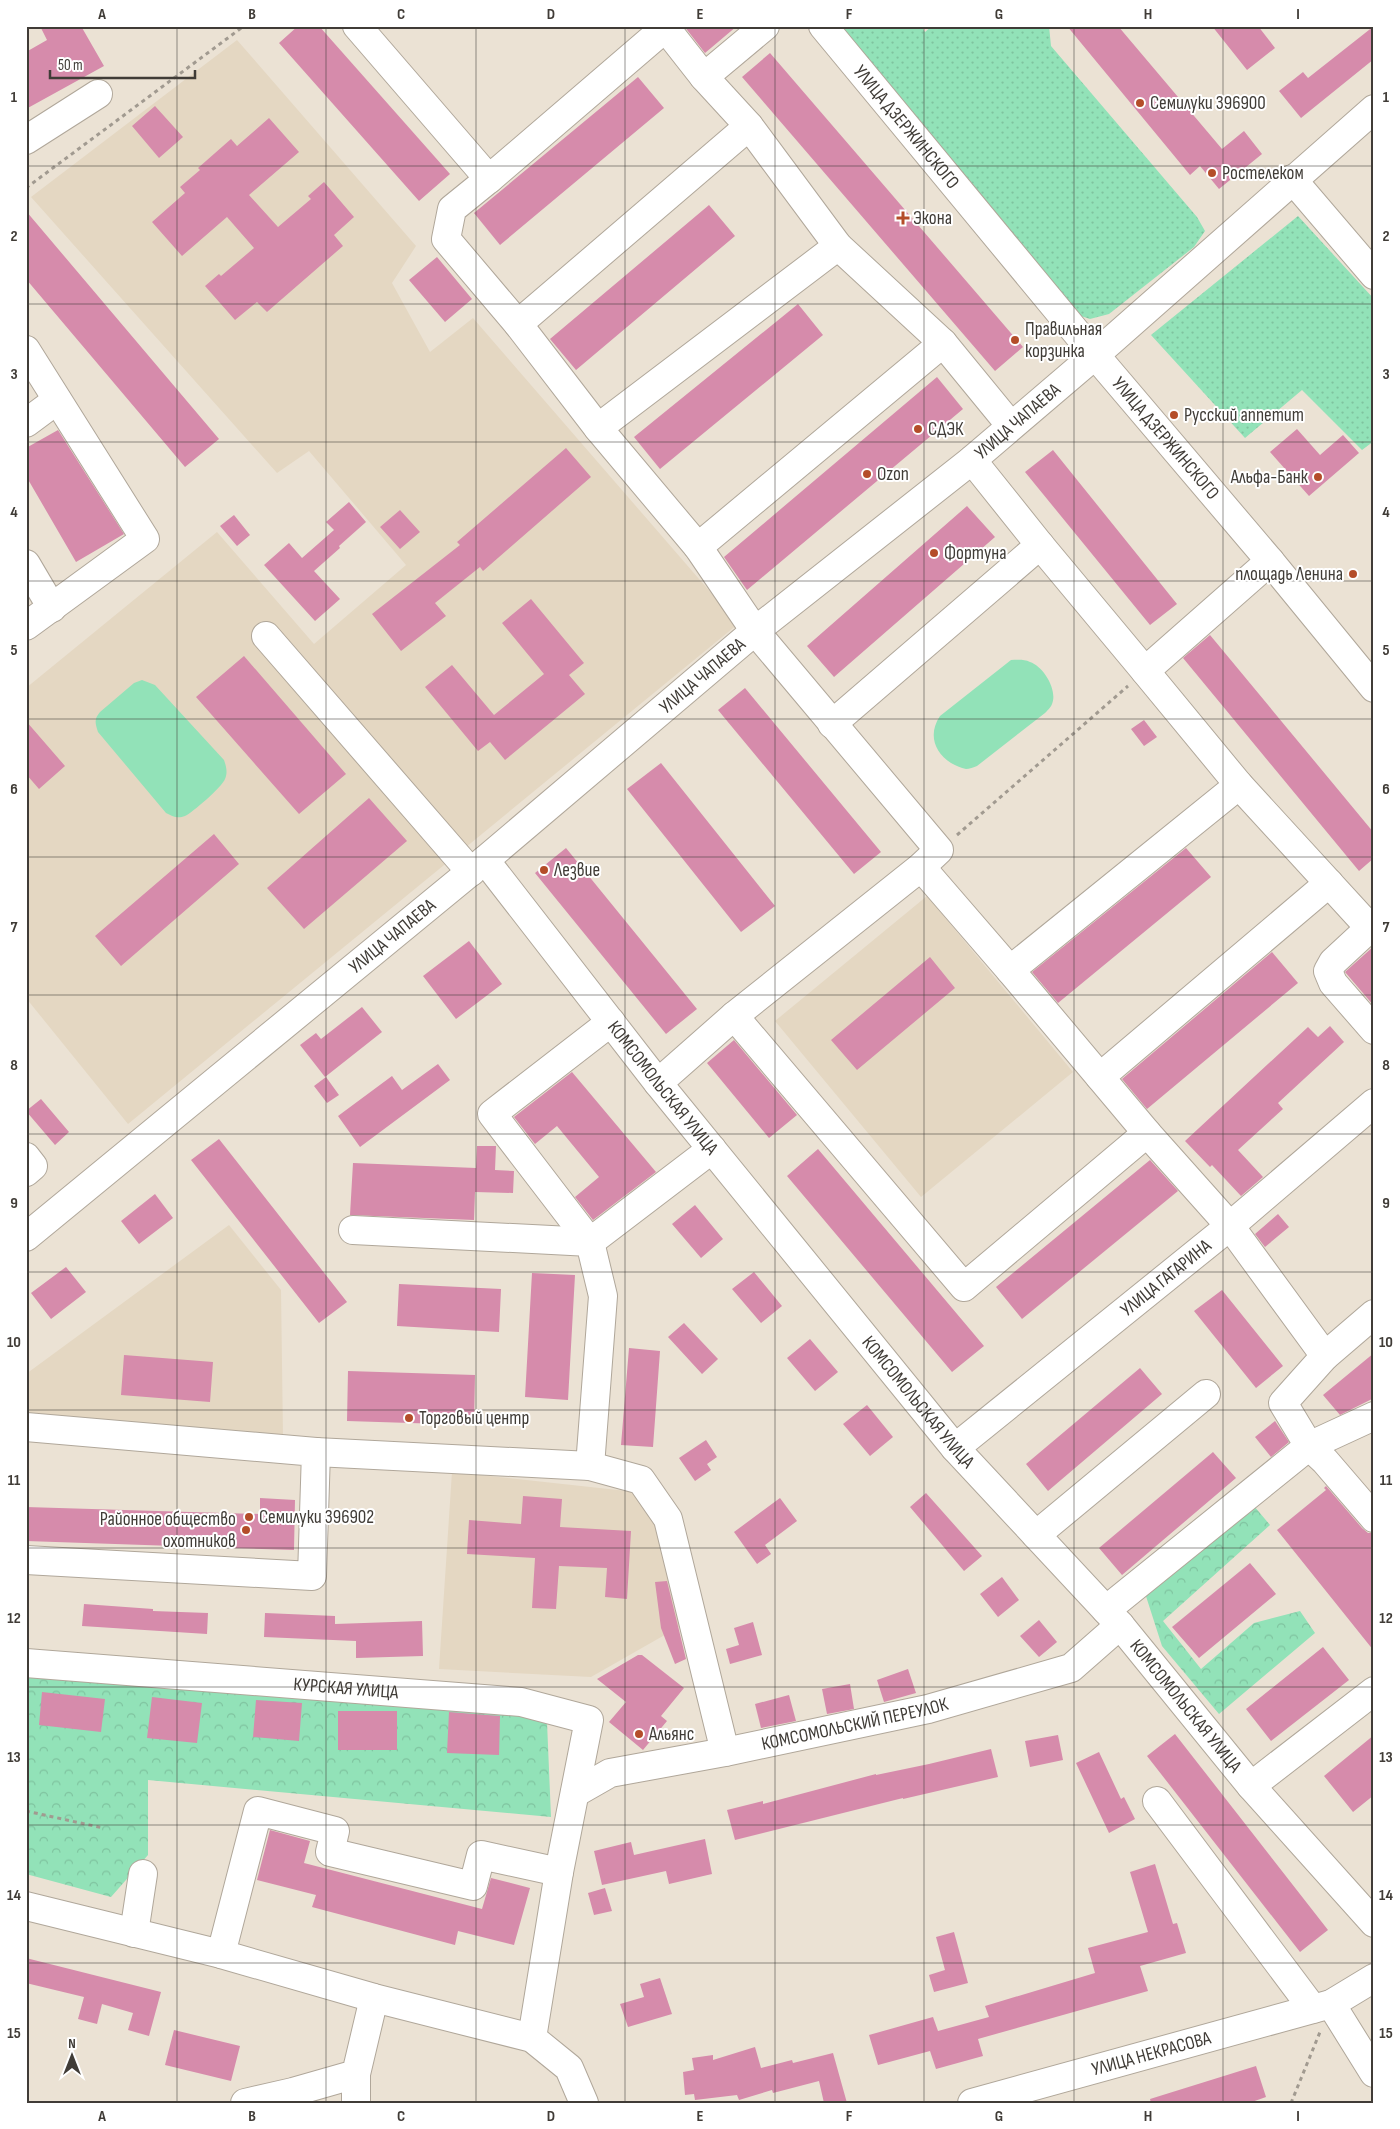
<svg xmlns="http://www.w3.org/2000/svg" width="1400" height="2129" viewBox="0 0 1400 2129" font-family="'Sofia Sans Condensed',sans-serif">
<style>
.built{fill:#e4d7c2}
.green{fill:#92e2b8}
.forest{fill:url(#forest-crowns)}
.park{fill:url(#park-dots)}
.building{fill:#d68bab}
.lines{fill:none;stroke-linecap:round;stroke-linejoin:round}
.minor-casing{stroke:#b0a79a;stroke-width:30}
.path{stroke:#a19a90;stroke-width:3;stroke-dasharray:4 4;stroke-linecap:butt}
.minor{stroke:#fff;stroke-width:28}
.grid{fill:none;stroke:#403c37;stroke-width:1;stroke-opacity:0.55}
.poi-dot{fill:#b44d29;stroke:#fff;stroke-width:2}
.labels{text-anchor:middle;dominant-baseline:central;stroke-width:4;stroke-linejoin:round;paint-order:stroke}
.poi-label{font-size:19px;fill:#403c37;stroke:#fff;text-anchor:start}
.street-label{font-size:19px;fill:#403c37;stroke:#fff}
.neatline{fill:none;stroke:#403c37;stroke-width:2}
.grid-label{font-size:16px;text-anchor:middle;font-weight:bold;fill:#403c37}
</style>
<defs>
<pattern id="forest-crowns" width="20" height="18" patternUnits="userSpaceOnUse" patternTransform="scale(1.25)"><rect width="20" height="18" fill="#92e2b8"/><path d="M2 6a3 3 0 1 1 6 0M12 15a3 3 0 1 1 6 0" fill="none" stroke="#7fc39f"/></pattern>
<pattern id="park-dots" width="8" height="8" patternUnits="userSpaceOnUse" patternTransform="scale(1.25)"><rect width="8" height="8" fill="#92e2b8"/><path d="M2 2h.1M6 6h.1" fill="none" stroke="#7fc39f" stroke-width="1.8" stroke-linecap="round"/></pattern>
</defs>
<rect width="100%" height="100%" fill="#ebe2d4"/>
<!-- built -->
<path class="built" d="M237,40l179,206 -24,37 38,69 43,-34 265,306 -610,500 -102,-126v-310l191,-156 97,112 92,-79 -97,-114 -32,22 -246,-276z
M927,896l146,176 -152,125 -146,-176z
M229,1225l52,65 2,147 -257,-21v-42z
M452,1472l193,21 35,85 4,46 -93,53 -152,-8z"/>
<!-- green -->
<path class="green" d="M1011,660c6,0 13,-1 19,2 13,4 28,28 22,42 -1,3 -5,7 -7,9l-68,53c-3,1 -8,3 -11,3 -5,-1 -11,-4 -15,-6 -17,-11 -23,-29 -11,-47z
M142,680l13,5 69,75c2,6 4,12 1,19 -3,8 -33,34 -40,37 -8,3 -13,0 -19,-3l-68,-81c-3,-9 -4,-13 2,-20l34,-29z"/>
<!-- forest -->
<path class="forest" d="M1254,1506l16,19 -107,96 38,48 53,-46 46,-12 15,22 -96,81 -57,-68 -18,-56z
M26,1675l499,39 22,8 4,95 -403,-37v75l-37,42 -85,-23z"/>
<!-- park -->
<path class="park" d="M839,26h82l4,6 7,-6h117l2,20 146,171 8,14 -11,16 -85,67 -19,5 -18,-6z
M1298,216l76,83v142l-12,9 -60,-60 -57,48 -94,-103z"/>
<!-- building -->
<path class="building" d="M40,26h41l23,40 -78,43v-57l21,-12z
M298,26h21l131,148 -31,27 -140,-158z
M684,26h53l-32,27z
M1067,26h51l104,123 22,-18 18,23 -43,35 -19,-23 -10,9z
M1212,26h46l17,22 -28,22z
M1374,26v33l-73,59 -22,-27 24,-19 5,6z
M770,53l253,294 -28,24 -253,-294z
M638,77l26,31 -164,137 -26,-32z
M155,106l28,31 -24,21 -27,-32z
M269,118l30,34 -50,43 29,32 33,-28 -3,-3 16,-14 30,35 -20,18 9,11 -76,66 -10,-10 -22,18 -30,-34 14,-12 2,2 33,-28 -27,-31 -45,39 -30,-34 33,-29 -5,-6 20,-17 -2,-2 33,-29 6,7z
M709,205l26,31 -159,134 -26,-31z
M26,211l193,228 -34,28 -159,-188z
M437,257l35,42 -27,23 -36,-42z
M798,304l25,31 -163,134 -26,-32z
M937,377l26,32 -216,181 -23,-33z
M1297,429l23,26 23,-20 16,18 -50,43 -39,-44z
M58,430l66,104 -48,28 -50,-86v-28z
M566,448l25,29 -108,94 -3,-4 -45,36 11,13 -45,35 -29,-37 88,-69 -3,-3z
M1053,450l124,154 -27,21 -125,-153z
M349,502l17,20 -27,24 1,2 -26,23 26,28 -25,22 -51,-56 25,-22 13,15 32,-28 -8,-8z
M967,506l28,31 -161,140 -27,-31z
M400,510l20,22 -20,17 -20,-22z
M234,515l16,20 -13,11 -17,-20z
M531,599l53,64 -15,12 16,19 -80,66 -15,-18 -12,9 -53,-64 27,-22 42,50 50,-41 -42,-51z
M1210,635l164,198v25l-15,13 -176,-213z
M244,656l102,118 -47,40 -103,-117z
M745,688l136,164 -27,22 -136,-164z
M1144,720l13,17 -13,9 -13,-17z
M26,721l39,45 -26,23 -13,-15z
M661,763l114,143 -34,26 -114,-143z
M369,798l38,43 -103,88 -37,-41z
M214,834l25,30 -118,102 -26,-30z
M566,848l131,161 -31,25 -131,-161z
M1186,848l25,29 -153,126 -26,-31z
M469,941l33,43 -46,35 -33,-43z
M1374,946v60l-29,-34z
M1272,952l26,31 -151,126 -25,-30z
M930,957l25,31 -98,82 -26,-30z
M362,1007l20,25 -57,45 -25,-32 16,-12 5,6z
M1330,1026l14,16 -66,61 5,6 -45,41 25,27 -22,19 -29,-31 -2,2 -25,-26 123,-114 10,10z
M734,1040l63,75 -28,23 -62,-75z
M438,1064l12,16 -90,67 -22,-31 54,-40 10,14z
M572,1072l84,100 -63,48 -18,-23 24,-20 -42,-51 -22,18 -21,-27z
M326,1077l13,18 -12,8 -13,-17z
M41,1099l28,33 -14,13 -29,-34z
M219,1139l128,163 -28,21 -128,-163z
M477,1146h19l-1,24 19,1 -1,22 -38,-1 -1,28 -124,-5 3,-52 123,5z
M818,1149l166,197 -32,26 -165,-196z
M1150,1160l28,31 -156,128 -26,-32z
M155,1194l18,24 -34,26 -18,-23z
M695,1205l28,34 -22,19 -29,-34z
M1278,1214l11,13 -24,20 -10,-13z
M66,1267l20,25 -35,27 -20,-26z
M754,1272l28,34 -21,17 -29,-34z
M532,1273l43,2 -7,125 -43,-3z
M399,1284l102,5 -2,43 -102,-6z
M1222,1290l61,76 -27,22 -62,-77z
M684,1323l34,36 -16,15 -34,-37z
M810,1339l28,33 -23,19 -28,-33z
M629,1348l31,3 -7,96 -32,-2z
M1374,1353v45l-34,17 -17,-20z
M124,1355l89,7 -3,40 -89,-7z
M1140,1368l22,26 -114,97 -22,-27z
M348,1371l127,4 -1,50 -127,-4z
M867,1405l26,32 -23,19 -27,-32z
M1275,1421l14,21 -18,15 -16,-20z
M706,1440l11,17 -10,7 4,6 -16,11 -16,-23z
M1213,1452l23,26 -114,97 -23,-27z
M1326,1486l36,42 6,5h6v118l-97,-121 49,-40 -2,-2z
M926,1493l56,63 -18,15 -54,-64z
M523,1496l39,3 -2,28 71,4 -4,68 -22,-2 2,-29 -48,-2 -3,43 -24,-1 3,-50 -68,-4 2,-34 52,4z
M260,1498l35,2 -1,50 -268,-9v-34l234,7z
M780,1498l17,23 -32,24 6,9 -14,10 -23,-32z
M1250,1563l26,31 -77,64 -27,-31z
M1002,1577l17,23 -21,17 -18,-23z
M667,1581l19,78 -11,5 -14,-36 -6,-46z
M84,1604l69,5v2l55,2 -1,21 -125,-8z
M265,1613l70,3v8l87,-3 1,35 -67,2v-17l-92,-4z
M1039,1620l18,22 -18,15 -19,-21z
M753,1622l9,33 -32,9 -4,-15 13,-4 -5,-17z
M1323,1647l26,33 -78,61 -25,-32z
M638,1655h4l42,33 -23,28 6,5 -24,29 -34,-28 17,-20 -29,-23z
M908,1669l8,24 -32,9 -7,-22z
M850,1684l4,25 -27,5 -5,-25z
M42,1692l63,7 -4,33 -62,-7z
M789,1695l7,26 -35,7 -6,-24z
M152,1697l50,6 -5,40 -50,-5z
M256,1700l46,3 -3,38 -46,-4z
M338,1711h59v39h-59z
M449,1712l51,4 -1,39 -52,-2z
M1175,1734l153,196 -28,22 -153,-196z
M1058,1735l5,25 -33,7 -5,-26z
M1374,1735v60l-21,17 -29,-36z
M991,1749l7,28 -95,22v-1l-168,42 -8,-30 36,-9v3l113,-30v1l53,-11z
M1099,1752l22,47 3,-2 11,22 -26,14 -33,-70z
M270,1830l40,11 -6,22 178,46 9,-31 39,10 -16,57 -56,-14 -3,14 -143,-38 4,-12 -59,-15z
M705,1839l7,35 -43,10 -3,-13 -64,14 -8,-34 37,-9 3,13z
M1155,1864l18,60 4,-1 9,30 -46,13 8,25 -170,48 5,17 -47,13 -6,-18 -52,14 -9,-30 64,-18 5,14 51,-14 -4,-11 110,-33 -7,-25 60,-16 -18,-60z
M605,1888l7,23 -18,4 -6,-22z
M954,1932l14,51 -34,9 -5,-17 16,-5 -9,-33z
M26,1958l135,34 -12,44 -21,-6 5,-17 -31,-9 -5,20 -19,-5 6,-22 -58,-14z
M660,1978l12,36 -44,13 -8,-23 24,-7 -4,-13z
M174,2030l66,16 -9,35 -66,-16z
M755,2047l6,21 31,-8 1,3 40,-10 14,50h-23l-5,-22 -46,12 -1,-3 -33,10 -2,-5 -42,5 -1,-6 -9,1 -2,-23 11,-2 -2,-12 21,-3v5z
M1256,2066l10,31 -17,6h-98l-1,-4z"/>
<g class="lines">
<defs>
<g id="minor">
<path d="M357,26l132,153 176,-151"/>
<path d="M664,26l40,51"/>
<path d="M765,26l-61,51 45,49 89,120 105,97 68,83"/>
<path id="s1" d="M823,26l272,329 175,206 104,127"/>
<path d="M26,140l72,-46"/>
<path d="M489,179l-37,30 -6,30 72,85 231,-198"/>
<path d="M1292,179l82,96"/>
<path d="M518,324l80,104 100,119 57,84 184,219 -18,17 -187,149 -76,67"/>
<path d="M26,350l119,189 -119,87"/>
<path d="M26,423l31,-23"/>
<path d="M598,428l240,-182"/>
<path d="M972,460l68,85 105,126 125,-110"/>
<path d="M698,547l245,-204"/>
<path d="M26,564l26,44"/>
<path d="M266,636l205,236"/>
<path d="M1145,671l94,114 131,143"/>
<path d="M832,724l208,-179"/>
<path d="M1239,785l-229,185 137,163 83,93 95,130 -42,47 26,43 16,15 49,57"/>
<path id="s2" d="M485,860l173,223 297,365 165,177 131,161 123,137"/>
<path d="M921,867l89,103"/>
<path d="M1374,924l-41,38 -5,9 5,12 41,47"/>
<path d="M734,1016l230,271 183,-154"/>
<path d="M611,1022l-119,92 98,128 122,-93"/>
<path d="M1100,1077l229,-194"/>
<path d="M26,1157l7,9 -7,6"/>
<path d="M353,1230l237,12 13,54 -13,170"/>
<path id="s3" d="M26,1237l459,-377 270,-229 217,-171 123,-105 279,-246"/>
<path d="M1325,1356l49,-42"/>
<path d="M26,1427l290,25 -4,124 -286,-16"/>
<path id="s4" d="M955,1448l275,-222 144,-123"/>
<path d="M316,1452l274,14 51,14 27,39 57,233"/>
<path d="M1036,1535l170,-141"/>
<path d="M1106,1610l203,-164 65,-30"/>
<path id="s5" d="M26,1663l495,39 68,18 -30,152 -27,166"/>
<path d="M1251,1786l123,-95"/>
<path id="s6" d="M575,1793l35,-20 115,-21 203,-43 143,-41 49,-43"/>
<path d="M1157,1801l156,208"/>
<path d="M26,1906l195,48 153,44 158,40 37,30 15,35"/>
<path d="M134,1933l9,-59"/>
<path d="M221,1954l37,-143 77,20 -5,21 143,34 8,-31 78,17"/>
<path d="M1331,2004l43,69"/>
<path d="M245,2103l48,-11 63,-18 18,-76"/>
<path d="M356,2103v-29"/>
<path id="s7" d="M972,2103l359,-99 43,-26"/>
</g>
</defs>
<!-- minor casing -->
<use href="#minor" class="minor-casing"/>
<!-- path -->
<path class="path" d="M26,188l218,-162
M957,835l171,-149
M26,1811l77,17
M1291,2103l29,-71"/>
<!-- minor -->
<use href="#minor" class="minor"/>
</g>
<!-- grid -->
<path class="grid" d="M177,26v2077M326,26v2077M476,26v2077M625,26v2077M775,26v2077M924,26v2077M1074,26v2077M1223,26v2077M26,166h1348M26,304h1348M26,442h1348M26,581h1348M26,719h1348M26,857h1348M26,995h1348M26,1134h1348M26,1272h1348M26,1410h1348M26,1548h1348M26,1687h1348M26,1825h1348M26,1963h1348"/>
<!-- markers -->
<g class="poi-dot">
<circle cx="1140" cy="103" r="5"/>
<circle cx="1212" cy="173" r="5"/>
<path d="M900.5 210.5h5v5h5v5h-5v5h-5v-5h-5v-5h5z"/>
<circle cx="1015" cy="340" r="5"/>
<circle cx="1174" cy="415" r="5"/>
<circle cx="918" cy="429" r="5"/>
<circle cx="867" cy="474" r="5"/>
<circle cx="1318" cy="477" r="5"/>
<circle cx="934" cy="553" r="5"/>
<circle cx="1353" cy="574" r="5"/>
<circle cx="544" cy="870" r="5"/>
<circle cx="409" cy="1418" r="5"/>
<circle cx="249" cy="1517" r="5"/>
<circle cx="246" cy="1530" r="5"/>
<circle cx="639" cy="1734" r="5"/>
</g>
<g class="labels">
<!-- poi labels -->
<g class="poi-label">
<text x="1150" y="103">Семилуки 396900</text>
<text x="1222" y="173">Ростелеком</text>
<text x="913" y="218">Экона</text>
<text x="1025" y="329">Правильная<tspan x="1025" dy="22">корзинка</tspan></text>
<text x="1184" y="415">Русский аппетит</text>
<text x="928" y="429">СДЭК</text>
<text x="877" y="474">Ozon</text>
<text x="1308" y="477" text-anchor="end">Альфа-Банк</text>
<text x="944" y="553">Фортуна</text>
<text x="1343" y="574" text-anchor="end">площадь Ленина</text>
<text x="554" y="870">Лезвие</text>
<text x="419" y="1418">Торговый центр</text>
<text x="259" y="1517">Семилуки 396902</text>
<text x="236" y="1519" text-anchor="end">Районное общество<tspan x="236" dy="22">охотников</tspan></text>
<text x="649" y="1734">Альянс</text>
</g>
<!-- street labels -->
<g class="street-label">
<text stroke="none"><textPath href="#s1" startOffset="131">УЛИЦА ДЗЕРЖИНСКОГО</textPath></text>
<text stroke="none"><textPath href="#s3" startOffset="1284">УЛИЦА ЧАПАЕВА</textPath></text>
<text stroke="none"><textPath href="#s1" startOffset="536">УЛИЦА ДЗЕРЖИНСКОГО</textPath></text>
<text stroke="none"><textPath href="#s3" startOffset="879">УЛИЦА ЧАПАЕВА</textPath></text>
<text stroke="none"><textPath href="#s3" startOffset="474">УЛИЦА ЧАПАЕВА</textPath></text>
<text stroke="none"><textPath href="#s2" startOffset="289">КОМСОМОЛЬСКАЯ УЛИЦА</textPath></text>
<text stroke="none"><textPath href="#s4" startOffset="271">УЛИЦА ГАГАРИНА</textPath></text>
<text stroke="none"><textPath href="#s2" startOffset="694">КОМСОМОЛЬСКАЯ УЛИЦА</textPath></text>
<text stroke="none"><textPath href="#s5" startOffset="321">КУРСКАЯ УЛИЦА</textPath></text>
<text stroke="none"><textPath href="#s2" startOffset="1099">КОМСОМОЛЬСКАЯ УЛИЦА</textPath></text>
<text stroke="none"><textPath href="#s6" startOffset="290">КОМСОМОЛЬСКИЙ ПЕРЕУЛОК</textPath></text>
<text stroke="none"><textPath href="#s7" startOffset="186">УЛИЦА НЕКРАСОВА</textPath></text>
</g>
</g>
<!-- border -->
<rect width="1400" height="2129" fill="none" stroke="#ffffff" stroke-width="55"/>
<!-- north arrow -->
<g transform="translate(72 2056)" stroke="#ffffff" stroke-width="4" paint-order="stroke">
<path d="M0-4L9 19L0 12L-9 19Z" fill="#403c37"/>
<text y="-8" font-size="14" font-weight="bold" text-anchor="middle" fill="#403c37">N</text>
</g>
<!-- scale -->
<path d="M50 70v8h145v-8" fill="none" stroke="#403c37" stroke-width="2.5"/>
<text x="58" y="70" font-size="15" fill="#403c37" stroke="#ffffff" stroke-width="4" paint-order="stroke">50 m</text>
<rect x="28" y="28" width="1344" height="2074" class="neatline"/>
<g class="grid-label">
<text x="102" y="19">A</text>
<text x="252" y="19">B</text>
<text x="401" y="19">C</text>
<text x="551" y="19">D</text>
<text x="700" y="19">E</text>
<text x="849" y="19">F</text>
<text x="999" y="19">G</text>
<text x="1148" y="19">H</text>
<text x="1298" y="19">I</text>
<text x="14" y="102">1</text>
<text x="1386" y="102">1</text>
<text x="14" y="241">2</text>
<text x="1386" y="241">2</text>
<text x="14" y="379">3</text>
<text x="1386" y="379">3</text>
<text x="14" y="517">4</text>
<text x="1386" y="517">4</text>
<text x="14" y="655">5</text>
<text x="1386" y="655">5</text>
<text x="14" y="794">6</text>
<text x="1386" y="794">6</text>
<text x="14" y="932">7</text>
<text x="1386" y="932">7</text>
<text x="14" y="1070">8</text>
<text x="1386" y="1070">8</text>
<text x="14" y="1208">9</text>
<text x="1386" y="1208">9</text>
<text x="14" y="1347">10</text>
<text x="1386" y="1347">10</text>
<text x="14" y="1485">11</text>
<text x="1386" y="1485">11</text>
<text x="14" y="1623">12</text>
<text x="1386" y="1623">12</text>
<text x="14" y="1762">13</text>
<text x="1386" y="1762">13</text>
<text x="14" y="1900">14</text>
<text x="1386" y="1900">14</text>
<text x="14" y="2038">15</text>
<text x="1386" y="2038">15</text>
<text x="102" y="2121">A</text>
<text x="252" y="2121">B</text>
<text x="401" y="2121">C</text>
<text x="551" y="2121">D</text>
<text x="700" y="2121">E</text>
<text x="849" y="2121">F</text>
<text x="999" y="2121">G</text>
<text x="1148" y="2121">H</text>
<text x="1298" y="2121">I</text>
</g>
</svg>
